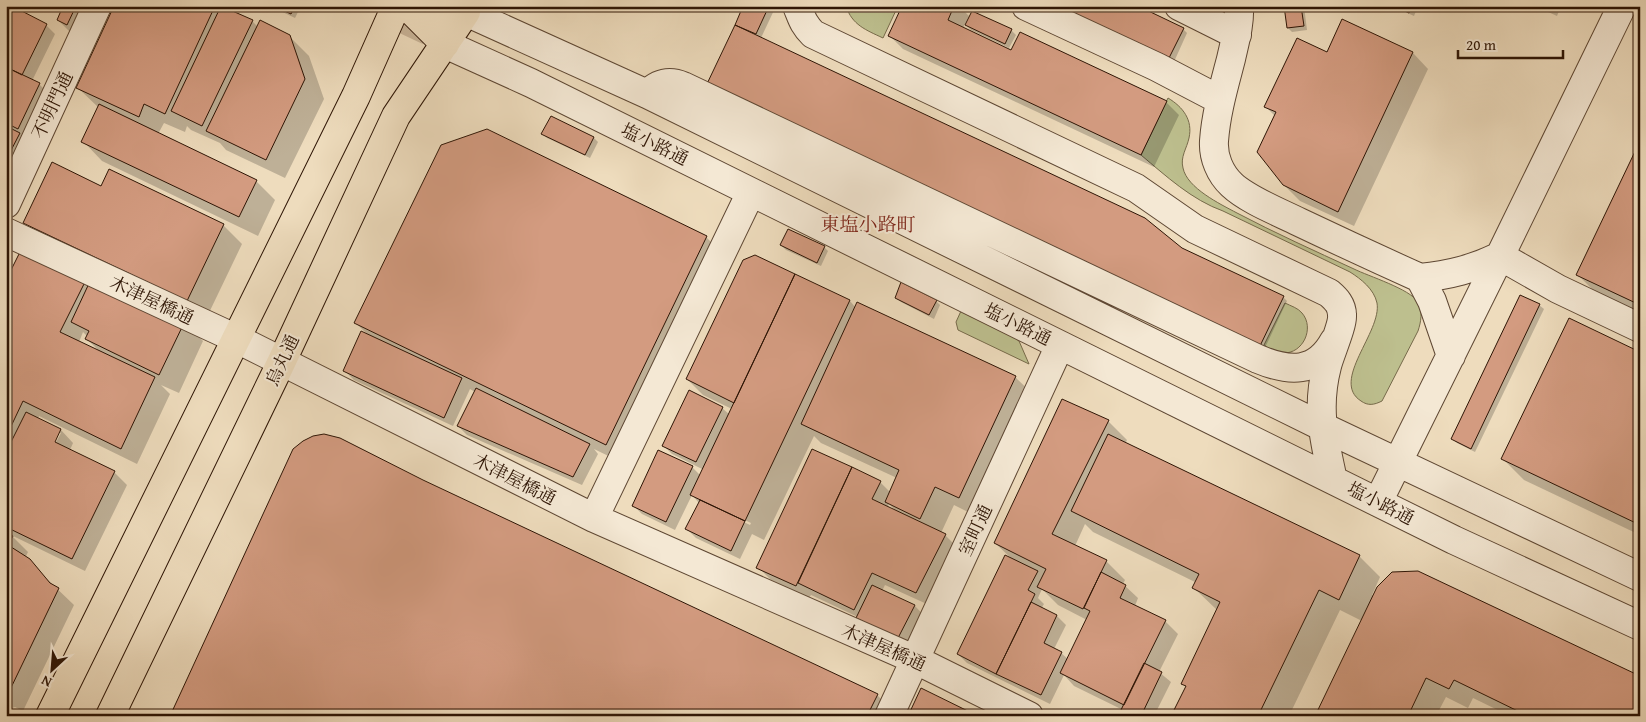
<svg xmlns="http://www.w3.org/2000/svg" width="1646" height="722" viewBox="0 0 1646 722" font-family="'Gentium Book Plus','Noto Serif JP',serif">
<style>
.green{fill:#bdbf8e;stroke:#766a4a}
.shadow{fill:#0003;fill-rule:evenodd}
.building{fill:#d39b80;stroke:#2e1505}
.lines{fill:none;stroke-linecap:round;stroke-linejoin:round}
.minor-tunnel{stroke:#c8b498;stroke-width:28;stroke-dasharray:28 14;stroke-linecap:butt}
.minor-casing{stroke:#5e4733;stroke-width:30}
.major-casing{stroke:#2e1505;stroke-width:30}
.minor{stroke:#f4e8d4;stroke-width:28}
.major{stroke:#eedcbd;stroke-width:28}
.labels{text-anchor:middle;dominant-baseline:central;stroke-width:4;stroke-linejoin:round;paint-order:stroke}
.street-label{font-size:18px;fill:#2e1505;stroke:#f4e8d4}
.neighbourhood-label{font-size:19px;fill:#7a1f14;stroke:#f4e8d4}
</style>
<rect width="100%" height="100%" fill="#eedcbd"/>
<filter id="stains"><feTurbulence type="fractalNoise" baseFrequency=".004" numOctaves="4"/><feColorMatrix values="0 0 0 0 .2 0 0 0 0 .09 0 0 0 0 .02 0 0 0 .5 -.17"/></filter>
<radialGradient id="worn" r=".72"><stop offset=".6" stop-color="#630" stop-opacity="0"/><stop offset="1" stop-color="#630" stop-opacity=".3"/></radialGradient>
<!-- green -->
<path class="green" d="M846,6h52l-15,32c-17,-8 -31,-13 -37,-32z
M1168,98c15,9 25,22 21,40 -2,10 -9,19 -6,30 4,20 37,36 54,45 38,20 78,38 117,56 14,7 56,20 64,33 5,9 3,20 0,29l-36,70c-8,4 -14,5 -21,0 -31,-20 21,-69 16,-98 -3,-14 -16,-24 -27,-31l-127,-61c-31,-11 -57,-35 -82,-56z
M1285,303c6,3 13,5 17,10 13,15 1,41 -19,40 -7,-1 -13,-4 -19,-8z
M961,311l47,22 11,8 10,23 -71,-34 -2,-8z"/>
<!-- shadow -->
<path class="shadow" d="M6,6l40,19 9,9 -23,47 7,3 13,13 -46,82z
M52,6h23l-3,6 2,1 4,-7h29l-28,35 -21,-21 4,-9z
M116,6h103l2,3 31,12 6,6 31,9 20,20 15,43 -39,79 -59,-28 -6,-7 -29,-13 -4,-4 -2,6 -21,-9 -6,11 98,47 19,19 -17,36 -156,-75 -19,-20 16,-33 -21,-20z
M270,6h31l-6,12z
M745,6h31l-15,32 420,211 102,48 4,4 -24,51 -557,-264z
M904,6h55l10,10 -6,12 52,25 151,49 13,13 -25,52 -251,-118 -13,-13z
M1049,6l134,23 4,4 -14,31z
M1285,6h19l3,24 -15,2 -4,-4z
M1392,6h26l-4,10z
M1535,6h26l-4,10z
M1343,21l70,32 15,16 -74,157 -54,-25 -16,-16 -9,-69 -9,-9 61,-53z
M966,25l45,5 5,5 -7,13 -38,-18z
M551,118l43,20 4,4 -8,16 -43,-20 -4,-4z
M1640,144v170l-43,-20 -19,-19z
M102,188l121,37 19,19 -36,75 -162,-77 -19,-20z
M706,237l21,21 -100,207 -33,-16 4,5 -16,31 -115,-50 -9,-9 17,-34 -5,-3 -17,37 -99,-46 -9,-9 24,-35 -13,-13z
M781,245l43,2 4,4 -7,15 -35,-16z
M24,248l160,74 19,19 -24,52 -18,-8 9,9 -33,70 -98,-48 -1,3 23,11 12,13 -3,7 44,22 13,13 -42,86 -74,-36 17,17 -3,6 49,47 -51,106 -8,-4 -9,3v-426zM83,332l5,5 -1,2 13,13 -21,-10zM58,433h3l-8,15 -2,-1z
M755,256l95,45 6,7 159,69 20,19 -57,121 -24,-12 -13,28 4,2 13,13 -29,57 -44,-20 -3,6 33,15 15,16 -16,31 -41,-20 -15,-16 -47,-22 -2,3 -38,-18 -13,-13 55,-116 67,31 10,10 7,-14 -76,-35 -7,-7 -50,104 -12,-6 -12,25 -44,-21 -9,-9 12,-26 -7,-8 -17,35 -33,-16 -9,-9 59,-38 9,9 3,-6 -32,-16 -9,-9 59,-37 8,7 2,-6 -29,-14 -16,-16zM889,504l8,8 -10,-4zM713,505l38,18 -1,2 -37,-18z
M896,298l40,3 4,4 -6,14 -33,-17z
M1539,305l5,4 -69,143 -18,-9 -4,-4z
M1640,353v182l-116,-55 -21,-21z
M1108,421l19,19 -2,4 234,112 21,21 -8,18 268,121h-130l-37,-18 -5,10 -22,-11 -10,19h-120l46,-95 -22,-11 -51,106h-117l15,-29 -4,-4 34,-73 -23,-22 3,-5 -104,-51 -8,-8 -10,22 31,15 19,19 -2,4 15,14 -3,8 30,15 13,13 -19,38 12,10 -17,34h-34l3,-6 -49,-24 -10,-11 -14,29 -83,-41 -9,-9 55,-94 -18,-17zM1042,589l16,16 29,15 -19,39 -7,-6 -7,-4 12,-24 -9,-9 -16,-7 3,-5 -6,-6z
M877,695l19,19 -1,2h-724z"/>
<!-- building -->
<path class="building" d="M6,6h6l35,18 -25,51 -16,-8z
M63,6h13l-9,19 -10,-5z
M114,6h101l-50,108 -21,-10 -5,13 -63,-29z
M221,6l32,14 -51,106 -31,-15z
M274,6h21l-4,8z
M743,6h26l-13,28 -21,-9z
M902,6h52l-6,14 63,30 9,-18 147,69 -26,54 -253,-119z
M1052,6h86l46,22 -16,32z
M1284,6h17l3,20 -17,2z
M1395,6h17l-3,7z
M972,11l40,18 -7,15 -40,-19z
M1342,19l71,33 -75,160 -55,-27 -26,-33 19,-40 -12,-5 33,-69 30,14z
M260,20l30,15 15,44 -39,81 -60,-29z
M735,25l410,193 37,30 102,48 -25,52 -554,-260z
M6,67l34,16 -22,46 -12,-6z
M99,104l158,76 -18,37 -158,-75z
M551,116l43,21 -9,18 -44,-21z
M6,126l14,7 -14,27z
M487,129l220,107 -101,209 -252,-122 87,-178z
M1640,141v164l-64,-30z
M52,162l49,24 8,-17 115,55 -37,77 -164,-78z
M788,229l37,17 -8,17 -37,-18z
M23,246l65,30 -28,56 95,45 -34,72 -98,-48 -17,36v-157z
M755,255l40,19 -61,129 -48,-24 57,-119z
M795,274l55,26 -105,221 -55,-26z
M92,277l93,44 -26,54 -74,-36 4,-8 -18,-9z
M901,282l36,18 -8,15 -34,-17z
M1520,295l20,9 -69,145 -20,-10z
M857,302l159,74 -57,122 -24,-11 -15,32 -35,-17 14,-32 -98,-46z
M1569,318l71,34v173l-139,-66z
M361,331l101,47 -18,40 -101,-47z
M476,388l114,56 -17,33 -116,-51z
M689,390l34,17 -27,55 -34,-16z
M1062,399l47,21 -57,114 55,26 -24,49 -46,-22 9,-18 -52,-26z
M26,412l35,17 -6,13 60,29 -43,88 -66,-32v-75z
M324,434l16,4 83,42 455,214 -11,22h-697l123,-267 10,-8 10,-5z
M1108,434l252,121 -21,45 -20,-10 -61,126h-87l15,-30 -5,-2 39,-82 -28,-14 7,-14 -128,-63z
M812,449l40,18 -56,119 -40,-18z
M658,450l35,16 -27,56 -34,-16z
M852,467l29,14 -9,18 74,35 -30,59 -44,-20 -18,37 -56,-27z
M700,500l45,21 -14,30 -46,-22z
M6,533l7,3 -5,9 22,14 20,24 9,5 -52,108z
M1005,555l33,16 -10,19 7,4 -39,80 -39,-20z
M1418,571l222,105v40h-112l-74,-36 -5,9 -23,-11 -18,38h-93l62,-129 15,-15z
M1101,572l25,13 -6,13 46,22 -42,85 -64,-32 30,-62 -6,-3z
M872,585l43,20 -17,33 -42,-20z
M1031,602l26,13 -13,28 18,9 -21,43 -45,-21z
M1144,663l18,9 -21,44h-23z
M921,688l57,28h-70z"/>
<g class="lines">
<!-- minor-tunnel -->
<path class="minor-tunnel" d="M410,38l15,-32"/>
<defs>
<path id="minor" d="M470,6l-4,6 181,82 674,332 319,151
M797,6c5,12 6,18 16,28l323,154 59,41 134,64c7,6 13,12 13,22 1,10 -12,39 -15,51 -11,42 -3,73 6,114
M1026,6l131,61 63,33
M1179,6l58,29
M1239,6c1,18 -4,35 -8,53 -7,27 -15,54 -17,82 -1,16 6,33 18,44 16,15 47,27 67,37 40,19 81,38 121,56 30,-3 53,-9 80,-22
M445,44l86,39 923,457 186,86
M647,94c11,-11 22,-14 36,-8l575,273c31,13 58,15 76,-18
M6,204l91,-198
M6,232l231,107 357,179 322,142 113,56
M1500,256l58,33 82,39
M1420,278l12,23 19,55
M1378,502l122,-246 122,-250
M594,518l157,-326
M889,716l171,-371"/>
<path id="major" d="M407,6l38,38
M50,716l306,-620 40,-90
M110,716l171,-353 115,-247 70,-104 -31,-6"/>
</defs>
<!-- minor casing -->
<use href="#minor" class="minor-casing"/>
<!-- major casing -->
<use href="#major" class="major-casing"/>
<!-- minor -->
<use href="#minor" class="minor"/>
<!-- major -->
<use href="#major" class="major"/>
</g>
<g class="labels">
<!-- street labels -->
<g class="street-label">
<text transform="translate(52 105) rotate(-65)">不明門通</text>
<text transform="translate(655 144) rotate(26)">塩小路通</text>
<text transform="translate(152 300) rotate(25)">木津屋橋通</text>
<text transform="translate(1018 324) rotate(26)">塩小路通</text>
<text transform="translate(282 360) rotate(-65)">烏丸通</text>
<text transform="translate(515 479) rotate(27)">木津屋橋通</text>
<text transform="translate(1381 503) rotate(27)">塩小路通</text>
<text transform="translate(975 530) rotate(-65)">室町通</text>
<text transform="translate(884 647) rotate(24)">木津屋橋通</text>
</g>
<!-- neighbourhood labels -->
<g class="neighbourhood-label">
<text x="868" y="224">東塩小路町</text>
</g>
</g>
<!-- margin -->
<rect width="1646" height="722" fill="none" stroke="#eedcbd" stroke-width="25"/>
<rect x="8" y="8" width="1631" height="707" fill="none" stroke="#2e1505" stroke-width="2.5"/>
<rect x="12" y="12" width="1621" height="697" fill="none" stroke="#2e1505"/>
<!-- north arrow -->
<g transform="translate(52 670) rotate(206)" stroke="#f4e8d4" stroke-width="4" paint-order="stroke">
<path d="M0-4L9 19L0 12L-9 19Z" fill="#2e1505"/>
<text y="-8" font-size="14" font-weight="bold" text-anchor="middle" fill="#2e1505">N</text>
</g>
<!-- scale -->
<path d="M1458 50v8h105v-8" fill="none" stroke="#2e1505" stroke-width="2.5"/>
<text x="1466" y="50" font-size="15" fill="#2e1505" stroke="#f4e8d4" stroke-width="4" paint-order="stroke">20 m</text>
<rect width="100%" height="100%" filter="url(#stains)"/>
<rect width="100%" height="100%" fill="url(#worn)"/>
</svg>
